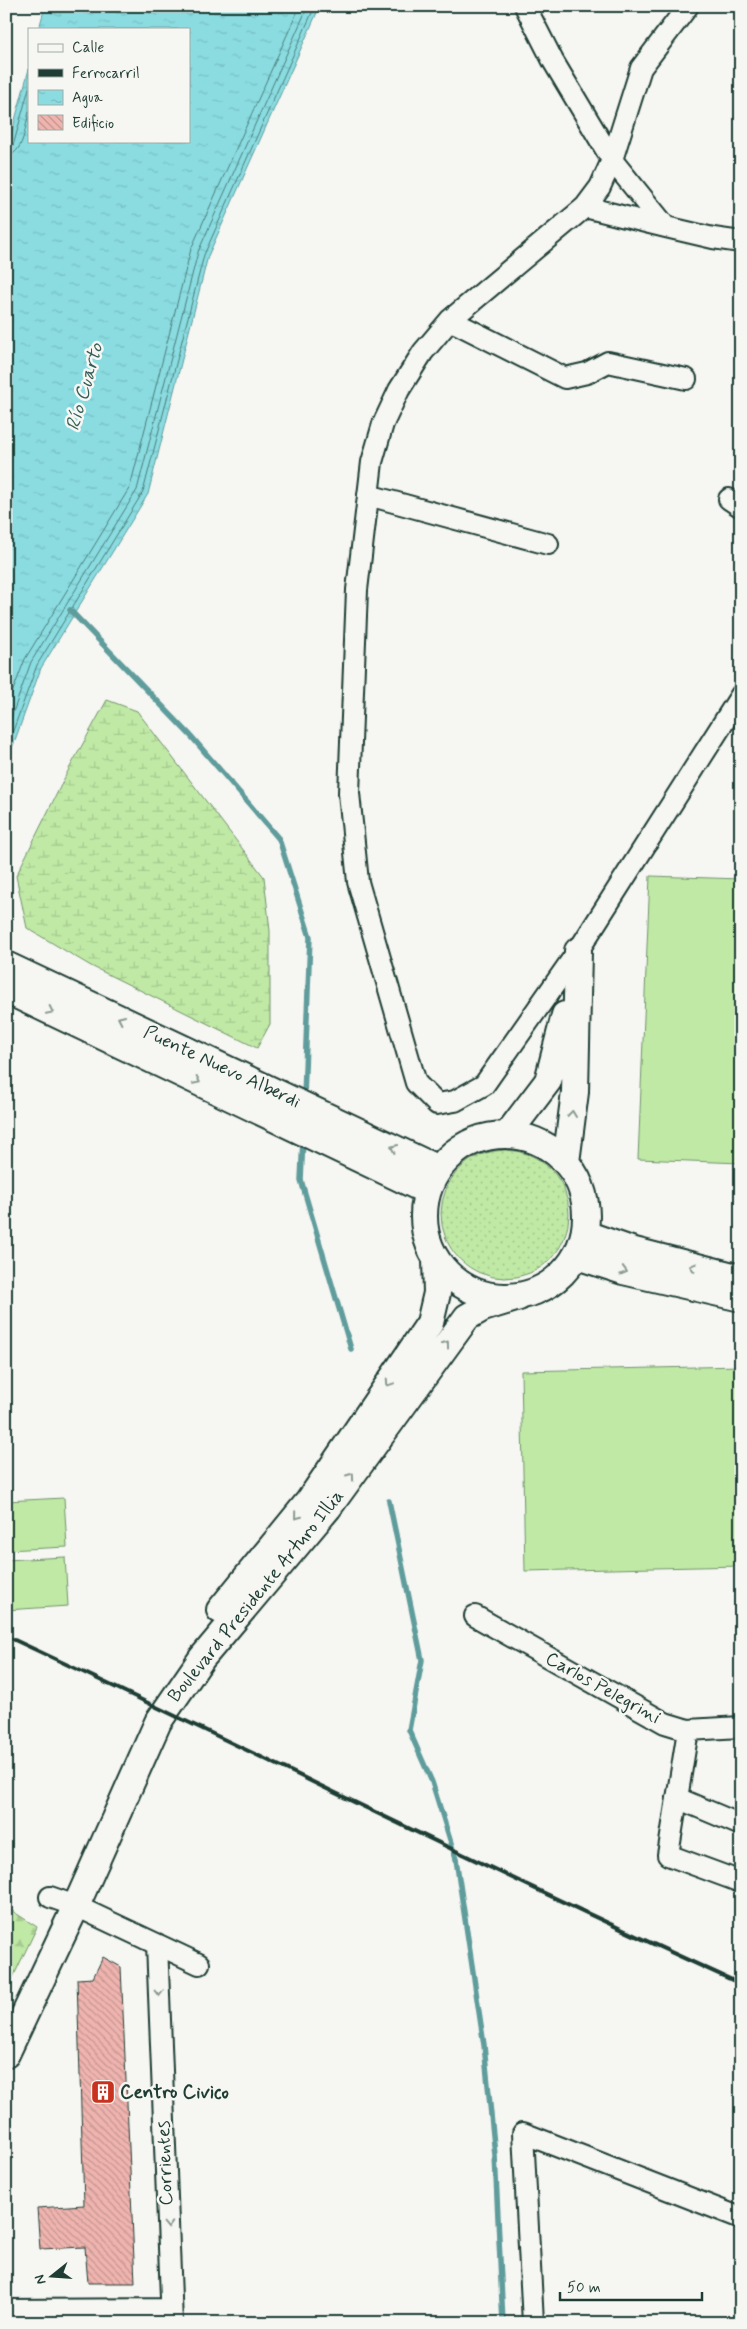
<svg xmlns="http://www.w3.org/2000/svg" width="747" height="2329" viewBox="0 0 747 2329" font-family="Mynerve,sans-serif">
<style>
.grass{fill:#c0e9a5;stroke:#70936c}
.forest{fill:url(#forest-firs);stroke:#70936c}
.wetland{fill:url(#wetland-marsh);stroke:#70936c}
.park{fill:url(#park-dots);stroke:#70936c}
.water{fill:url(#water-ripples);stroke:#5f9c9c}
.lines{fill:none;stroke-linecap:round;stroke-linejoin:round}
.shore{stroke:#4a7d79;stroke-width:1}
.stream{stroke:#5f9c9c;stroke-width:5.5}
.building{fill:url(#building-back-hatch);stroke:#1f3d34}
.minor-casing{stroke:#1f3d34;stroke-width:24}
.major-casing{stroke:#1f3d34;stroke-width:30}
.minor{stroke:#f6f6f2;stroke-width:20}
.major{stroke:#f6f6f2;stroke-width:26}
.rail{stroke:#1f3d34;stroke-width:4}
.oneway{stroke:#8a9a93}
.labels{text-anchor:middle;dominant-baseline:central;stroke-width:5;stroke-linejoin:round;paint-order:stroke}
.street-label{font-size:19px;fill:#1f3d34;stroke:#f6f6f2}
.poi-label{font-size:19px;font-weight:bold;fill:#1f3d34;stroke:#f6f6f2;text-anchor:start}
.water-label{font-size:20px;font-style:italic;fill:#345d57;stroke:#f6f6f2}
</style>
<defs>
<pattern id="forest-firs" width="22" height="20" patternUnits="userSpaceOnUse" patternTransform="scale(1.25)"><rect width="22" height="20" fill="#c0e9a5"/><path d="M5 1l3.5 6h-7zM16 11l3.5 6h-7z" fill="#a5c98f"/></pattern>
<pattern id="wetland-marsh" width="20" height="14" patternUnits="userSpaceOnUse" patternTransform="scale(1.25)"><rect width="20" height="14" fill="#c0e9a5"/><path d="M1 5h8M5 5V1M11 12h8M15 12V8" fill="none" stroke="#a5c98f"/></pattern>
<pattern id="park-dots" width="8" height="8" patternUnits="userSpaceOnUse" patternTransform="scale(1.25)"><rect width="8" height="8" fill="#c0e9a5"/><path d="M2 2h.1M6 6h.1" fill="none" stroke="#a5c98f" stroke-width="1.8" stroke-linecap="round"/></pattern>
<pattern id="water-ripples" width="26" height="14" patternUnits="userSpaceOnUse" patternTransform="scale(1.25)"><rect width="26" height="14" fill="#8adce1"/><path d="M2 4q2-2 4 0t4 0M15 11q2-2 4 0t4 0" fill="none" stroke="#77bec2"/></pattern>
<pattern id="building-back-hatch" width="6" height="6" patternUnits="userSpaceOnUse" patternTransform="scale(1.25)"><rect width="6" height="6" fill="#f0b4af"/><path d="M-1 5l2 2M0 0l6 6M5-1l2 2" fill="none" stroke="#c2948f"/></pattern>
</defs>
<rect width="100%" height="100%" fill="#f6f6f2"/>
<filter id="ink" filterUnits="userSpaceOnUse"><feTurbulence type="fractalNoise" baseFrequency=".02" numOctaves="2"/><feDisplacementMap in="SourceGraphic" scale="10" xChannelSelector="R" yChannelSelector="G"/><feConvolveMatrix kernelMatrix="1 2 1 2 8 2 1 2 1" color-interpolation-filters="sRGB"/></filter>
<g filter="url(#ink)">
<!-- grass -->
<path class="grass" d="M650,876l91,3v284l-103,-4z
M741,1366v200l-216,5 -4,-200z
M64,1498l3,49 -61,3v-49z
M65,1557l3,49 -62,4v-50z"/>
<!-- forest -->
<path class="forest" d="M6,1907l31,20 -31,65z"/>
<!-- wetland -->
<path class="wetland" d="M107,700l30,11 127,166 6,54v93l-13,24 -166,-82 -64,-38 -11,-52 53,-107z"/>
<!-- park -->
<path class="park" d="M441 1214a64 64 0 1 1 128 0a64 64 0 1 1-128 0Z"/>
<!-- water -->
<path class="water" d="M45,6h275l-112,250 -60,238 -107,174 -35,97v-612l23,-84v72h160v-112h-150z"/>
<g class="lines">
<!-- shore -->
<path class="shore" d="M6,150l7,-4 16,-58
M6,156c18,-1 19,-30 23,-44
M6,709l19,-50 105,-172 61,-238 109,-243
M6,732l25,-70 106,-172 61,-238 110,-246
M6,750l31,-85 106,-173 61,-237 111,-249"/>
<!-- stream -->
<path class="stream" d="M70,610l121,126 88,103 31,98 -6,160
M303,1139l-2,41 50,169
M389,1501l33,159 -13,70 23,52 24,77 28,186 11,110 8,168"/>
</g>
<!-- building -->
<path class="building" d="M103,1957l18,10 14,316h-47l-3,-36 -45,2 -3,-41 47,-3 -7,-226 16,-1z"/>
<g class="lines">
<defs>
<path id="minor" d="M525,6l28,55 59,99 -12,27 -15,20 -135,113 -27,32 -24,38 -16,34 -11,38 -15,128 -8,203 9,89 58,201 21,21 18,-3 29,-16 94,-134 163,-256
M688,6l-47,62 -29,92 54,67 47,11 28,4
M585,207l81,20
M450,320l115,58 22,-5 21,-11 78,17
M368,495l180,49
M729,499l12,8
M475,1616l190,107 23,7 53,-3
M688,1730l-20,125 73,27
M677,1798l64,27
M50,1897l26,9 123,58
M157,1944l15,379
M6,2310l165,-1
M533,2323l-10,-190 218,85"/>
<path id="major" d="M6,965l432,204
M6,990l421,201
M424 1216a81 81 0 1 1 162 0a81 81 0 1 1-162 0Z
M507,1135l41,-54 17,-66
M566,1162l9,-70 3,-141
M585,1234l46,16 110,28
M577,1256l46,15 118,27
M220,1610l89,-109 121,-178 7,-30 -1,-33
M6,2054l70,-148 82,-184 44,-64 126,-150 139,-191 16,-9 36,-11"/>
</defs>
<!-- minor casing -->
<use href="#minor" class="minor-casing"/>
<!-- major casing -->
<use href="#major" class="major-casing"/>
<!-- minor -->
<use href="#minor" class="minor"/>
<!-- major -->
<use href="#major" class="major"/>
<!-- rail -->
<path class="rail" d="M6,1636c246,114 488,237 735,348"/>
</g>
<!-- one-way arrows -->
<defs><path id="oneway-chevron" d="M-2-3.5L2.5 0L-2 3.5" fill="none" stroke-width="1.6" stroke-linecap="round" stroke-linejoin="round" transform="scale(1.25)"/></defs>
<g class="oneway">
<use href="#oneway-chevron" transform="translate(50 1011) rotate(26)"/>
<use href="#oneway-chevron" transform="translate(121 1019) rotate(-155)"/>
<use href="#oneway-chevron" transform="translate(197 1081) rotate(26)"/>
<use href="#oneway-chevron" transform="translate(572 1114) rotate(-83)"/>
<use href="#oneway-chevron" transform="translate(394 1148) rotate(-155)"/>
<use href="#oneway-chevron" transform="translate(693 1267) rotate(-165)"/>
<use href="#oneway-chevron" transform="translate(624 1271) rotate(16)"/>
<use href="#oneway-chevron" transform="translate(446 1344) rotate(-54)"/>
<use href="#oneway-chevron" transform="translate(389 1383) rotate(124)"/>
<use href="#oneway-chevron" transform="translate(351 1476) rotate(-54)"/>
<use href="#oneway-chevron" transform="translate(297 1516) rotate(129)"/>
<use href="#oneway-chevron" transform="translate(159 1993) rotate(88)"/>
<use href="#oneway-chevron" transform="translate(168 2225) rotate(88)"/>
</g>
</g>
<!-- icons -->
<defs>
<symbol id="building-square" viewBox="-11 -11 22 22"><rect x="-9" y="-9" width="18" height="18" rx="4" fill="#c8321e" stroke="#f6f6f2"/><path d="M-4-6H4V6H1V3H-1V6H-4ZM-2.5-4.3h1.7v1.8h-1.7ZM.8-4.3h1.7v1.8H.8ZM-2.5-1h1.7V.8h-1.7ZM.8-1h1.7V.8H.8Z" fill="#fff"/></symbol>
</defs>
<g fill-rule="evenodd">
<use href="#building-square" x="89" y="2078" width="28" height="28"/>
</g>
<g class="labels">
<!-- street labels -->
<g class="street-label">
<text transform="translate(222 1067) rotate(25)">Puente Nuevo Alberdi</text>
<text transform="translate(256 1596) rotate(-51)">Boulevard Presidente Arturo Illia</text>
<text transform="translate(603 1688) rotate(29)">Carlos Pelegrini</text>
<text transform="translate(165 2163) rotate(-92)">Corrientes</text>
</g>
<!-- poi labels -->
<g class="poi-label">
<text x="120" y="2092">Centro Civico</text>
</g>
<!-- water labels -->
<g class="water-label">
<text transform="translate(85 387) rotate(-74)">Río Cuarto</text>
</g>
</g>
<!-- margin -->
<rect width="747" height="2329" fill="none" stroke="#f6f6f2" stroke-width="25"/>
<rect x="12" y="12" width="722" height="2304" fill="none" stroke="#1f3d34" stroke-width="2" filter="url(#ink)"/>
<!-- legend -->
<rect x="28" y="28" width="162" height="115" fill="#f6f6f2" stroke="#a0aca6"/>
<rect x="38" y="44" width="25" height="8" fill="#f6f6f2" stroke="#a0aca6"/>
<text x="72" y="52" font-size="15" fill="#1f3d34">Calle</text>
<rect x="38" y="69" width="25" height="8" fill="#1f3d34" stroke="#a0aca6"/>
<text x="72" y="78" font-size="15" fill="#1f3d34">Ferrocarril</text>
<rect x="38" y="90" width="25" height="15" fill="url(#water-ripples)" stroke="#a0aca6"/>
<text x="72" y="102" font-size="15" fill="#1f3d34">Agua</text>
<rect x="38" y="115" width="25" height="15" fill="url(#building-back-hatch)" stroke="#a0aca6"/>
<text x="72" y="128" font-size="15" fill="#1f3d34">Edificio</text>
<!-- north arrow -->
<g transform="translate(52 2276) rotate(253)" stroke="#f6f6f2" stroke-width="4" paint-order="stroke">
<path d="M0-4L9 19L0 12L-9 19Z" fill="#1f3d34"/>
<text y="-8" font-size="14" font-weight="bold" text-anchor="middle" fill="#1f3d34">N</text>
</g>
<!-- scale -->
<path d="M560 2292v8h142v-8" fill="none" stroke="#1f3d34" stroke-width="2.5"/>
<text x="567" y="2292" font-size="15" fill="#1f3d34" stroke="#f6f6f2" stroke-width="4" paint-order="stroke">50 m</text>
</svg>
